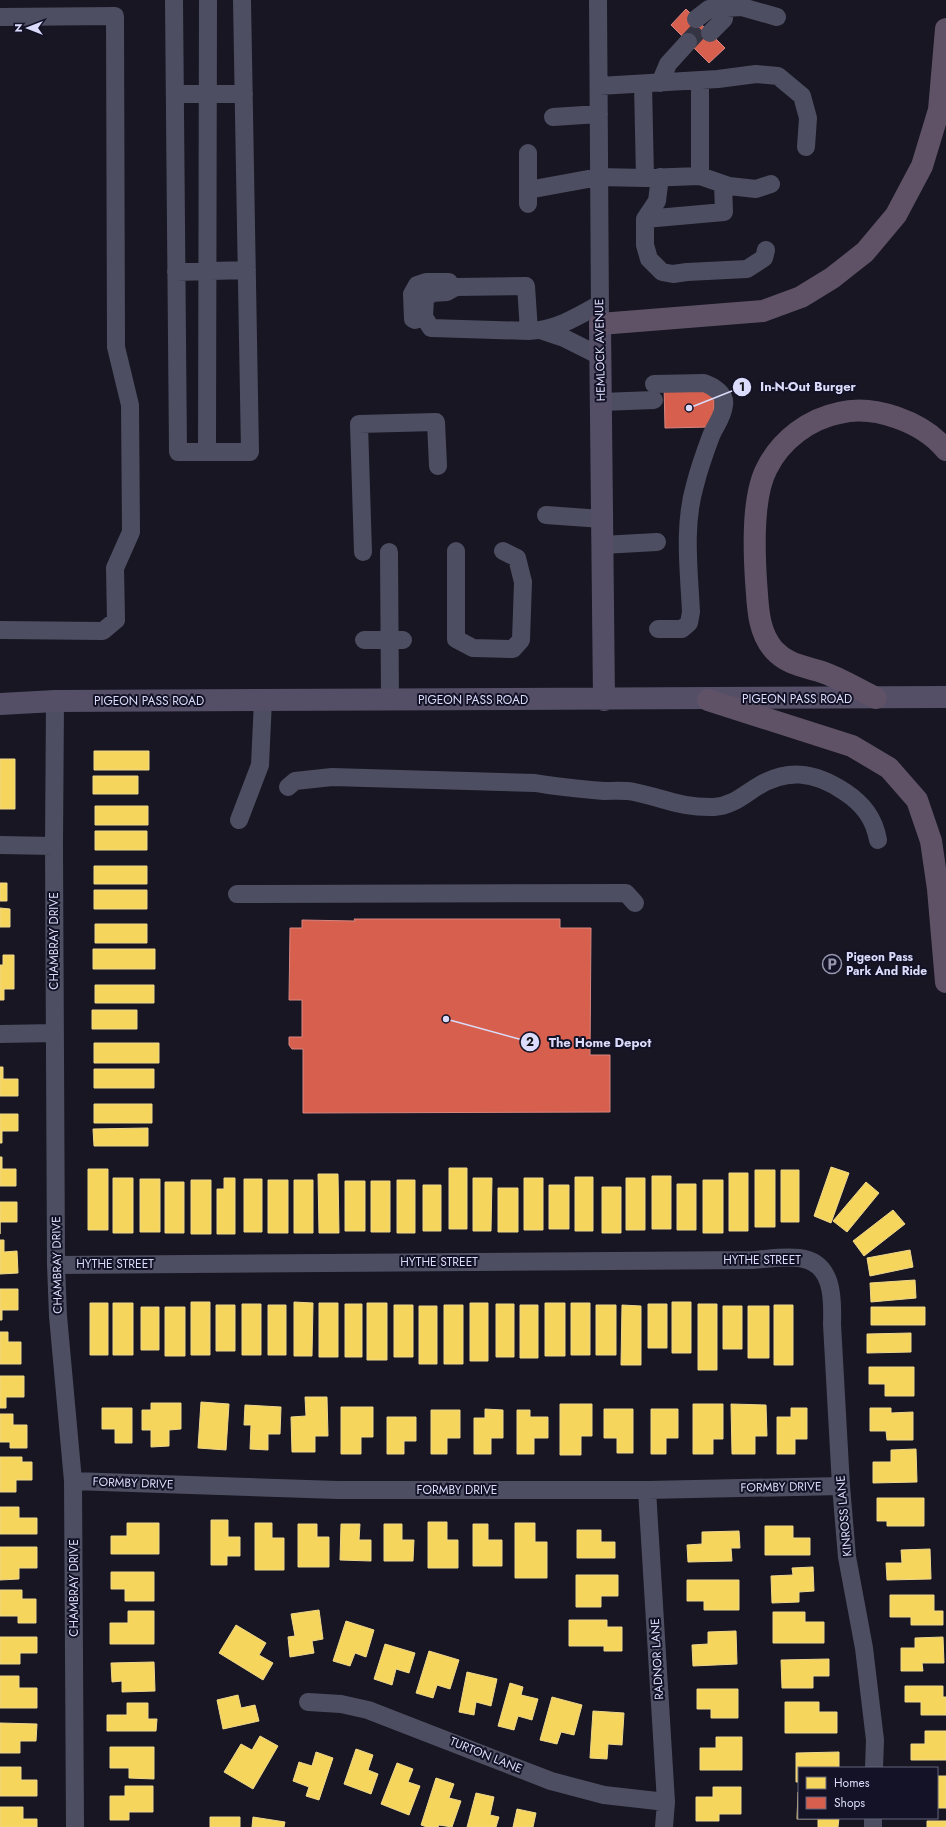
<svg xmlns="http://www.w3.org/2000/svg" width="946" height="1827" viewBox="0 0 946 1827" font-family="Jost,sans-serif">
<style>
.homes{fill:#f6d55c;stroke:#eed78c}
.shops{fill:#d6604d;stroke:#d88581}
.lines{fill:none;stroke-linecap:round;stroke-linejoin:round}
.minor-tunnel{stroke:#343443;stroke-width:18;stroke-dasharray:18 9;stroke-linecap:butt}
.minor{stroke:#4d4e61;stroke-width:18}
.major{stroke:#544f66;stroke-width:22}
.highway{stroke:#5f5267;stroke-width:22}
.labels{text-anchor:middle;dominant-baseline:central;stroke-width:4;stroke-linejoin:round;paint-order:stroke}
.street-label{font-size:12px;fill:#dbdcfb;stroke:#131226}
.poi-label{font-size:12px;font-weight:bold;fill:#dbdcfb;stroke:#131226;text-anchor:start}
.leader{fill:none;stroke:#dbdcfb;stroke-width:1.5}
.callout-dot{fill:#dbdcfb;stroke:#131226;stroke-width:1.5}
.mark-label{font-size:12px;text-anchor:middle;font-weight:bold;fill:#111}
.callout-label{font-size:13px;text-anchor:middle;font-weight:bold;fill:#dbdcfb;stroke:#131226;stroke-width:4;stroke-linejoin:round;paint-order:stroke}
</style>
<rect width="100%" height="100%" fill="#171622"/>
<!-- homes -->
<path class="homes" d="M94,751h55v19h-55z
M0,759h15v50h-15z
M93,776h45v18h-45z
M95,806h53v19h-53z
M95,831h52v19h-52z
M94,866h53v18h-53z
M0,883h7v18h-7z
M94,890h53v19h-53z
M0,908l10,1v18h-10z
M95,924h52v19h-52z
M93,949h62v20h-62z
M3,955h11v34h-10v11h-4v-35h3z
M95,985h59v18h-59z
M92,1010h45v19h-45z
M94,1043h65v20h-65z
M0,1067h3v12h15v17h-18z
M94,1069h60v19h-60z
M94,1104h58v19h-58z
M0,1114h18v17h-16v12h-2z
M148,1128v18h-54l-1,-17z
M0,1157h2v12h14v17h-16z
M831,1167l18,6 -18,50 -17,-7z
M449,1168h18v61h-18z
M88,1169h20v61h-20z
M755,1170h20v57h-20z
M781,1170h18v52h-18z
M729,1173h19v58h-19z
M318,1174h20l1,59h-20z
M652,1176h19v53h-19z
M575,1177h18v54h-18z
M113,1178h20v55h-20z
M224,1178h11v56h-18v-45h7z
M473,1178h19l-1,53h-18z
M524,1178h19v52h-19z
M626,1178h19v52h-19z
M140,1179h20v53h-20z
M244,1179h18v53h-18z
M191,1180h20v54h-20z
M268,1180h20v53h-20z
M294,1180h19v53h-19z
M397,1180h18v53h-18z
M703,1180h20v53h-20z
M345,1181h20v50h-20z
M371,1181h19v51h-19z
M165,1182h19v51h-19z
M866,1182l13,11 -32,39 -14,-11z
M677,1184h19v46h-19z
M423,1185h18v46h-18z
M549,1185h20v44h-20z
M602,1187h19v46h-19z
M498,1188h20v44h-20z
M0,1202h17v20h-17v12z
M893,1210l12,14 -41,32 -11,-15z
M0,1240h4v12l13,-1 1,22 -18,1z
M910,1250l3,17 -43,9 -3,-18z
M915,1280l1,18 -45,4 -1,-19z
M0,1289h18v21h-16v10h-2z
M191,1302h19v53h-19z
M294,1302l19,1 -1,53h-18z
M672,1302h19v51h-19z
M90,1303h18v52h-18z
M113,1303h20v52h-20z
M319,1303h19v54h-19z
M367,1303h20v57h-20z
M470,1303h18v58h-18z
M545,1303h20v53h-20z
M571,1303h19v52h-19z
M242,1304h19v51h-19z
M345,1304h17v53h-17z
M496,1304h18v53h-18z
M648,1304h19v44h-19z
M698,1304h19v66h-19z
M216,1305h19v46h-19z
M268,1305h18v50h-18z
M394,1305h19v52h-19z
M444,1305h19v59h-19z
M520,1305h18v53h-18z
M596,1305h20v50h-20z
M622,1305l19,1v59h-20z
M774,1305h19v60h-19z
M419,1306h18v58h-18z
M723,1306h19v43h-19z
M748,1306h21v52h-21z
M141,1307h18v43h-18z
M165,1307h20v49h-20z
M871,1307h54v18h-54z
M0,1332h8v10h13v22h-21z
M911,1333v19l-44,1v-19z
M869,1367h45v29h-29v-12h-16z
M0,1376h24v21h-18v11h-6z
M305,1397h22l1,39h-13v16h-23l-1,-35 15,-1z
M201,1402l28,2 -3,46 -28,-2z
M151,1403h30v26l-12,1v16l-18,1v-17h-9v-20h9z
M560,1404h32v32h-11v19h-21z
M693,1404h30v35h-10v15h-20z
M731,1404l35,1 1,31h-12v18h-23z
M245,1405l36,2 -1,27h-12v16l-18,-1 1,-24h-7z
M341,1407h32v30h-12v17h-20z
M102,1408h30v35h-17v-14h-13z
M791,1408h16v31h-12v15h-18v-37h14z
M870,1408h21v5l22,-1v28h-26l-1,-9h-16z
M485,1409l18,1v28h-12v16h-17v-36h11z
M604,1409h29v44h-16v-15h-13z
M651,1409h27v29h-12v16h-15z
M431,1410h29v28h-13v16h-16z
M517,1410h13v7h18v21h-14v16h-17z
M0,1414h13v11h14v23h-17v-6h-10z
M387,1417h29v24h-12v13h-17z
M916,1449l1,33 -44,1v-21h18v-12z
M0,1457h22v5h10v18h-16v12h-16z
M877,1498h47v28h-37v-5h-10z
M0,1507h19v11h18v16h-37z
M211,1520h17v17h12v19h-13v9h-16z
M428,1522h19v18h11v28h-30z
M127,1523h32v31h-48v-18h16z
M255,1523h17v15h12v32h-29z
M515,1523h20v19h12v36h-32z
M298,1524h19v13h12v30h-31z
M341,1524h19l-1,16h12v21l-31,-1z
M384,1524h18v16h12l-1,21h-29z
M473,1524h15v16h14v26h-29z
M765,1526h28v12h17v17h-45z
M577,1530h24v12h14v16h-38z
M739,1531l1,17h-9l1,13 -44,1 -1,-17 15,-1v-12z
M0,1547h37v21h-18v11l-19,1z
M930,1549l1,30 -44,1 -1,-17h16l-1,-13z
M813,1567l1,24 -15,1v10l-27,1 -1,-27 22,-1 -1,-7z
M111,1572h43v29h-29v-12h-14z
M576,1575h42v21h-17v11h-25z
M687,1580h52v30h-35v-9h-17z
M0,1590h22v9h14v24h-18v-7h-18z
M890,1595h44v16h9v14h-32v-8h-21z
M319,1610l4,29 -11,2 2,12 -24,4 -2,-20 7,-1 -4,-22z
M128,1611h26v33h-44v-21h18z
M773,1612h32v10h19v21h-51z
M569,1620h38v7h15v24h-18v-5h-35z
M346,1621l28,9 -8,27 -11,-4 -5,13 -17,-5z
M236,1625l30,18 -7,12 14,8 -10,17 -44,-27z
M736,1631l1,33 -44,2 -1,-21 16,-1v-12z
M0,1637h37v16h-17v11h-20z
M943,1637l1,26h-22l1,8h-22v-23h14v-10z
M385,1644l30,9 -6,20 -13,-4 -4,16 -18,-6z
M429,1651l30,9 -9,29 -13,-4 -4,13 -17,-5z
M829,1659v17h-16v12h-31l-1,-28z
M154,1662l1,29 -33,1v-11l-10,1 -1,-19z
M467,1672l30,7 -6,27 -15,-4 -2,13 -15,-3z
M0,1676h19v12h18v20h-37z
M510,1683l13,4 -2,8 17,4 -6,21 -14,-4 -4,14 -16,-4z
M905,1686h38v11h3v18h-25v-13h-16z
M697,1689h41v29h-27v-9h-14z
M238,1695l3,13 14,-3 4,16 -36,8 -6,-29z
M552,1697l30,8 -8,30 -13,-3 -4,12 -17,-4z
M785,1702h34v10h18v21h-52z
M127,1703h21v16h9l-1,12h-49v-16h20z
M593,1711l31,2 -2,32 -14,-1 -1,15 -17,-1z
M0,1723l37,1 -1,17h-16v12h-20z
M925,1731h21v29h-35v-16h14z
M260,1736l18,10 -25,43 -29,-17 17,-28 11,6z
M716,1737h26v33h-42v-22h16z
M110,1747h44v32l-25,-1v-10h-19z
M356,1749l17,6 -5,15 10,4 -7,20 -27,-10z
M316,1752l17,6 -14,42 -13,-4 3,-9 -16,-6 6,-19 13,4z
M839,1752v16h-40v14h-3v-29z
M397,1763l16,6 -5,13 12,4 -11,29 -28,-11z
M0,1767h21v13h16v16h-37z
M937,1776h9v32h-9z
M436,1778l18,6 -5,14 12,3 -9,26 -13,-2 -1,2h-11l-6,-2z
M125,1786h28v26h-24v8h-19v-24h15z
M713,1787h28v27h-22v7h-23v-24h17z
M798,1792l1,26h40l-1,9h-20v-8h-21z
M476,1793l18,4 -4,18 9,2 -3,10h-29z
M0,1807h23v12h14v8h-37z
M517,1809l19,4 -3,14h-20z
M210,1817h30v10h-30z
M253,1817l32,5 -1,5h-32z
M927,1821h19v6h-19z"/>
<!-- shops -->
<path class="shops" d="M686,9l39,39 -16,15 -38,-38z
M664,384l50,10v27l-4,6 -45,1z
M354,919h206v9h31l-1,127h20v57l-307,1v-64h-11l-3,-4v-8h13v-37h-13l1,-72h12v-8l53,1z"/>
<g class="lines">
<!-- minor-tunnel -->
<path class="minor-tunnel" d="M688,42l15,-16"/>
<!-- minor -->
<path class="minor" d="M174,0l4,452h72l-8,-452
M598,0l2,315
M0,17l115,-1 1,331 14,58 1,127 -16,36 1,52 -13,11 -103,-1
M696,19l13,-10 33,-2 35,10
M710,33l14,-14 -1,-11
M660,83l8,-19 20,-22
M643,84l2,94
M599,86l119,-7 38,-5 22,2 24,20 6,22 -2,29
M175,94h69
M553,117l46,-3
M528,153v51
M700,176v-96
M660,177l-3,24 -12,18v26l4,14 13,13 11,2 14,-2 60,-3 17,-11 2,-8
M528,190l71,-13 46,1 55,-2 29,10 27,3 15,-5
M645,219l79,-7 -1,-28
M176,272l71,-2
M415,320l-2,-1 -1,-25 5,-9 9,-3h23
M540,330l24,8 36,18
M529,331l-98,-3 -7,-11 1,-18 7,-6 15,-1 9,-5 70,-1 3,45c27,-1 48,-14 71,-27
M654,384l50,-1c9,3 22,11 20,22 -1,12 -9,21 -13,31 -6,16 -12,33 -16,49 -12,41 -6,85 -4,127l-2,11 -7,6h-24
M601,402l53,-2
M207,452l1,-452
M546,515l56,4
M602,545l55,-3
M456,551v88l17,9 40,1 8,-9 2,-58 -6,-24 -14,-7
M363,552l-4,-128 77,-2 2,44
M389,552l1,148
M364,640h39
M55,701l-1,145 2,419 2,51 15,165 2,346
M288,787l7,-6 37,-4 203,6c23,4 45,6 69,8 10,0 21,-1 30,1 30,6 47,16 80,15 17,-1 27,-10 41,-19 31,-20 59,-17 90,4 18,12 29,26 33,48
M239,820l21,-55 3,-65
M0,845l54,1
M237,894l389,-1 9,10
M0,1034l54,-1
M56,1265l697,-5c15,-1 31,-4 46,-2 34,4 34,39 33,66l9,162 6,71 17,91 11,92 -1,28
M73,1481l265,9h309l194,-4
M647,1490l19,312 -2,25
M308,1702l33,2 27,6 183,71 53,14 62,7
M873,1827v-9"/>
<!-- major -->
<path class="major" d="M600,324l4,376
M0,704l55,-3 891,-4"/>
<!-- highway -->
<path class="highway" d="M600,324l163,-13 38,-14 31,-19 33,-26 31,-37 26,-49 17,-56 7,-81
M876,698c-17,-8 -36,-20 -54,-26 -19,-6 -34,-7 -48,-22 -17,-19 -16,-46 -18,-69 -2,-32 -4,-85 11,-113 14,-28 42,-49 72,-55 35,-9 84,9 107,37
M708,700l144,46 37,22 28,32 14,41 7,48 8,93"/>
</g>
<!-- icons -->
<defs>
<symbol id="parking-ring" viewBox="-11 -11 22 22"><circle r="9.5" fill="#131226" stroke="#9697af" stroke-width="1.5"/><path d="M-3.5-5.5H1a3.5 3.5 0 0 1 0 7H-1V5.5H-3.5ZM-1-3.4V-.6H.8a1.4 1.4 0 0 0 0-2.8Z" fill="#9697af"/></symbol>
</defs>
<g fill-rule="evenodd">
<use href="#parking-ring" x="821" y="953" width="22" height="22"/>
</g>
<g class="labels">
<!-- street labels -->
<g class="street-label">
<text transform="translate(600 350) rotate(-91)">HEMLOCK AVENUE</text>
<text x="797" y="699">PIGEON PASS ROAD</text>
<text x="473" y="700">PIGEON PASS ROAD</text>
<text x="149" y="701">PIGEON PASS ROAD</text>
<text transform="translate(54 941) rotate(-90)">CHAMBRAY DRIVE</text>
<text x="762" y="1260">HYTHE STREET</text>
<text x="439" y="1262">HYTHE STREET</text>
<text x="115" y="1264">HYTHE STREET</text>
<text transform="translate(57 1265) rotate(-91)">CHAMBRAY DRIVE</text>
<text transform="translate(133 1483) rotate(2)">FORMBY DRIVE</text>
<text transform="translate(781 1487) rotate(-1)">FORMBY DRIVE</text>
<text x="457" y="1490">FORMBY DRIVE</text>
<text transform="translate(844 1516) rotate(-95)">KINROSS LANE</text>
<text transform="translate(74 1588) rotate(-90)">CHAMBRAY DRIVE</text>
<text transform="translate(657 1659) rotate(-93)">RADNOR LANE</text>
<text transform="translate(486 1755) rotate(22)">TURTON LANE</text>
</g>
<!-- poi labels -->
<g class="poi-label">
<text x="846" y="957">Pigeon Pass<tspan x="846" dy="14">Park And Ride</tspan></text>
</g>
</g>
<!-- callouts -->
<path class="leader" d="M689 408L742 387M446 1019L530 1042"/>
<g class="callout-dot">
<circle cx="689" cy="408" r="4"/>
<circle cx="446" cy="1019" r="4"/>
<circle cx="742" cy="387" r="10"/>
<circle cx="530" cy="1042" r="10"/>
</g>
<g class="mark-label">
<text x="742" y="391">1</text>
<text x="530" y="1046">2</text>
</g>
<g class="callout-label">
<text x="808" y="391">In-N-Out Burger</text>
<text x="600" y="1047">The Home Depot</text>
</g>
<!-- legend -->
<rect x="798" y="1767" width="140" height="52" fill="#131226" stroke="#63637b"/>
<rect x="806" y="1777" width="20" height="12" fill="#f6d55c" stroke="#63637b"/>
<text x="834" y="1787" font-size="12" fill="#dbdcfb">Homes</text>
<rect x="806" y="1797" width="20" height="12" fill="#d6604d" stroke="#63637b"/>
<text x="834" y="1807" font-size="12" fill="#dbdcfb">Shops</text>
<!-- north arrow -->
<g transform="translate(28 28) rotate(270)" stroke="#131226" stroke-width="3" paint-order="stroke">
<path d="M0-3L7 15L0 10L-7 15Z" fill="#dbdcfb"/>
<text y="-6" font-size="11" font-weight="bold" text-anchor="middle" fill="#dbdcfb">N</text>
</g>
</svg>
